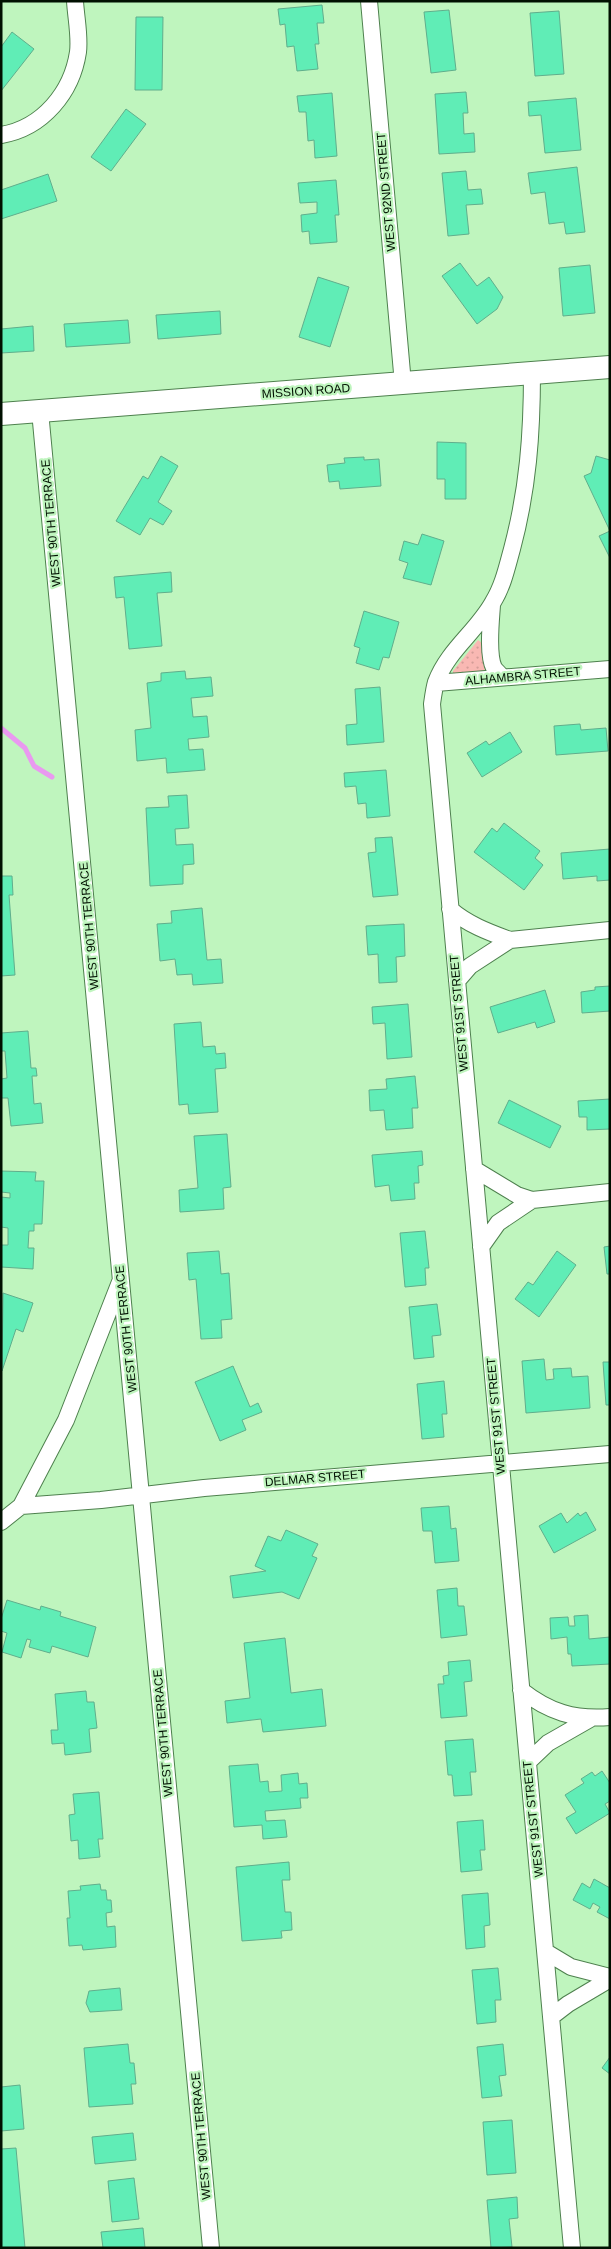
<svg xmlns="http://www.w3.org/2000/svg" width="611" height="2249" viewBox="0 0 611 2249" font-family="Helvetica,sans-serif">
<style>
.grass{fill:url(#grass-dots)}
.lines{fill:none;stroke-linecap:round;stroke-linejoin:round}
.stream{stroke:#e999f0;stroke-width:5}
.building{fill:#60edb6;stroke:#60ae8c}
.minor-casing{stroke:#4e804e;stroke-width:18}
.secondary-casing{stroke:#4e804e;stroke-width:24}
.minor{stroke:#fff;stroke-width:16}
.secondary{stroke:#fff;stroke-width:22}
.labels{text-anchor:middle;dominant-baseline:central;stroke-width:4.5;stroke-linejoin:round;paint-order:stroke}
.street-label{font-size:12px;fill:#011001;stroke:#bff5be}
</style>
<defs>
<pattern id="grass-dots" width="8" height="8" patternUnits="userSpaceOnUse" patternTransform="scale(1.25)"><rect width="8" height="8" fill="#f9b8b3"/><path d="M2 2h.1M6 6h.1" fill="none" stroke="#d49d98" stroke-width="1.8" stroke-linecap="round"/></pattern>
</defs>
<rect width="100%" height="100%" fill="#bff5be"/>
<!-- grass -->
<path class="grass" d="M478,640l4,3 3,28 -32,4v-4z"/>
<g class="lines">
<!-- stream -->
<path class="stream" d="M1,728l24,20 9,18 18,11"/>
</g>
<!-- building -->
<path class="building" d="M322,5l2,18h-7l2,21h-4l3,25 -21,2 -3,-25 -7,1 -2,-23 -5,1 -2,-16z
M449,10l7,60 -25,3 -7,-61z
M559,11l5,63 -29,2 -5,-63z
M136,17h27l-1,73h-27z
M12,32l22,17 -33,42v-44z
M466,92l2,21h-5l1,21 10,-1 1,19 -36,2 -4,-60z
M332,93l5,63 -22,2 -1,-18 -6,1 -2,-29h-7l-2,-16z
M576,98l5,52 -36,3 -4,-38 -12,1 -1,-14z
M126,109l20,15 -35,47 -20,-14z
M577,167l8,65 -19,2 -2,-12 -15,2 -4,-32 -14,2 -3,-21z
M466,171l2,19 13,-1 2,15 -17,1 3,29 -21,2 -6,-63z
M48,174l9,27 -56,18v-29z
M336,180l3,35h-4l2,27 -27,2 -1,-13 -7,1 -1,-17 16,-2v-11l-17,1 -2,-20z
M460,263l17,23 12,-9 14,20 -6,12 -20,15 -35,-48z
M590,265l5,48 -32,3 -4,-48z
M318,277l31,10 -19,60 -31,-10z
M220,311l1,23 -63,5 -2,-24z
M128,320l2,23 -64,4 -2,-23z
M33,326l1,25 -33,2v-24z
M437,442l29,1v56h-21v-20h-8z
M161,456l17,10 -20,36 14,9 -9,14 -13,-7 -10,17 -24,-14 27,-45 5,3z
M596,456l14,4v98l-11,-22 11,-5 -26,-55 7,-3z
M364,457v3l15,-1 2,27 -41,3 -1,-8 -10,1 -2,-17 18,-2 -1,-5z
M422,534l22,7 -13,44 -28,-7 5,-15 -9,-3 5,-19 14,4z
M171,572l1,20 -15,1 5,53 -33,3 -5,-52 -8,1 -2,-21z
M364,611l35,11 -10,36 -6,-1 -4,13 -23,-7 4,-15 -6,-2z
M185,671l1,8 25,-2 2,19 -22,2 2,19 14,-1 2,21 -21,2 1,11 14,-1 2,21 -38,3 -1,-15 -29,3 -2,-31 16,-2 -4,-45 14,-2v-8z
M380,687l4,55 -37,3 -1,-20 11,-1 -2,-35z
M580,724l1,6 25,-2 2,23 -52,4 -2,-29z
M510,732l12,20 -40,25 -15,-24 19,-12 3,4z
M386,770l4,46 -23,2 -1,-15 -8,1 -2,-18 -11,1 -1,-14z
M187,795l2,33 -14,1 1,16 17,-1 1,20 -11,1v19l-33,2 -4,-78 23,-1 -1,-11z
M504,823l36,28 -5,7 8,7 -19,25 -50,-38 18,-24 5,4z
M392,837l6,58 -25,2 -5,-44 8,-1 -1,-14z
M610,849v31l-13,1v-5l-34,3 -2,-26z
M1,876h11l1,19h-4l6,80 -14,1z
M202,908l5,52 14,-1 2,24 -30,2 -1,-11 -15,1 -2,-16 -15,2 -3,-37 15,-1 -1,-12z
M404,924l1,32 -9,1 1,25 -18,1 -1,-29 -10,1 -2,-29z
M610,986v25l-28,2 -1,-21 14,-2v-3z
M545,990l10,32 -18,6 -2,-6 -37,11 -8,-26z
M408,1004l4,53 -25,2 -2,-36 -12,1 -1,-17z
M201,1022l2,25 12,-1 1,8 9,-1 1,15 -11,1 3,43 -29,2 -1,-10 -9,1 -5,-81z
M28,1031l3,37h5l1,8h-5l2,28 7,-1 2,20 -32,3 -3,-28h-7v-19l6,-1 -2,-27h-4v-18z
M415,1076l3,32h-6l1,20 -27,2 -2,-20 -14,1 -1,-21 18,-1 -1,-10z
M610,1099v30l-23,1v-13h-8l-1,-16z
M509,1100l52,26 -11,22 -52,-25z
M227,1134l4,53 -8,1 1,21 -44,3 -1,-22 19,-2 -4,-52z
M422,1151l1,14 -5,1 1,17h-5l1,16 -24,2 -2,-16 -14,2 -3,-32z
M1,1171l35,1 -1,9h9l-2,43h-8v7h-5l-1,17h6l-1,21 -32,-2v-22h7v-17l-7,-1v-30l9,1v-5l-9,-1z
M425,1231l4,37h-4l1,17 -21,2 -5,-54z
M610,1246v28h-3l-3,-27z
M219,1251l2,23 8,-1 3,46 -11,1 1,18 -21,1 -5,-60 -7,1 -2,-27z
M557,1251l19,14 -37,52 -24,-18 13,-17 5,3z
M3,1293l30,10 -10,29 -7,-3 -14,42z
M437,1304l4,31 -9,1 2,21 -20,2 -5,-52z
M544,1359l2,21 8,-1 -1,-10 18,-1 1,9 16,-1 2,32 -64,5 -4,-52z
M603,1362h7v43h-4z
M233,1366l17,41 8,-4 4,9 -20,8 4,10 -26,11 -25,-59z
M444,1381l3,33h-5l2,23 -22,2 -5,-55z
M449,1506l2,23 5,-1 3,33 -24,2 -3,-32h-9l-2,-23z
M586,1512l10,18 -42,23 -15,-27 22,-13 6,10 11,-10 2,3z
M286,1530l32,14 -6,12 5,2 -18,41 -17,-7 -49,6 -3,-22 36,-5 -11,-5 13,-30 13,5z
M457,1588l1,18h6l3,29 -26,3 -4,-48z
M7,1600l33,10 1,-4 20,6 -1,4 36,11 -8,30 -36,-11 -2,7 -21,-6 2,-7 -4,-1 -6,19 -19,-6 5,-19 -6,-2v-12z
M588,1615l1,24 21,-2v27l-38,2 -1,-12h-3l-1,-17 -16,2 -1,-21 18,-1 1,9h6l-1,-10z
M285,1638l6,55 31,-4 4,37 -63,6 -2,-13 -34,4 -2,-22 25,-3 -6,-55z
M470,1660l2,21 -8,1 3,34 -26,2 -3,-34h6l-1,-8 6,-1 -1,-13z
M86,1691l1,11h7l3,26 -8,1 2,23 -26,3 -1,-12 -12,1 -1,-14h7l-3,-36z
M473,1739l3,33h-6l2,23 -18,1 -2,-21h-4l-3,-34z
M258,1764l2,18 8,-1 1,11 13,-1 -1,-16 17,-2 1,11 8,-1 1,15h-8l1,10 -36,3 1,10 19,-1 2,17 -24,2 -1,-14 -28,2 -5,-61z
M602,1771l8,12v18l-5,3 5,9 -34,21 -10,-16 10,-6 -11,-17 19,-12 -3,-4 11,-7 3,4z
M99,1792l4,47h-5l2,18 -21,2 -1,-19 -7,1 -2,-26 6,-1 -2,-20z
M483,1820l2,30h-5l2,20 -21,2 -4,-50z
M289,1862l1,18h-8l3,32h6l1,18 -11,1 1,7 -40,3 -6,-74z
M594,1879l16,9v31l-13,-7 3,-5 -7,-4 -3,6 -17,-9 9,-17 8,5z
M100,1884l1,6h5l1,10h4l1,12 -6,1 1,14 8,-1 1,21 -33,3 -1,-5 -13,1 -2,-28h3l-2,-27 13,-1 -1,-4z
M488,1893l2,32 -6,1 1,21 -19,2 -4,-54z
M498,1968l3,32h-6l1,22 -19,2 -5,-54z
M120,1988l2,22 -32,2 -4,-9 3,-12z
M128,2044l2,19h4l2,21h-5l2,20 -44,3 -5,-59z
M503,2044l3,31 -7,1 3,20 -20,2 -5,-51z
M610,2057v17l-8,-6z
M20,2085l4,44 -23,2v-44z
M512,2120l4,53 -29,2 -4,-53z
M133,2133l3,27 -41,4 -3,-27z
M16,2148l9,100h-24v-99z
M134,2178l5,41 -27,3 -4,-41z
M517,2197l1,21 -9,1 3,28 -21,1 -4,-48z
M143,2228l2,20h-42l-2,-16z"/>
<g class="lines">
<defs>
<path id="minor" d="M369,1l34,383
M1,135c42,-7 71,-43 77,-83 2,-16 -2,-34 -3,-51
M532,372c0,62 -4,117 -20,177 -5,18 -9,37 -19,53 -16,29 -45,48 -57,80 -2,7 -3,15 -4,22l140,1544
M40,411l171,1837
M492,605c-1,16 -5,49 2,63 2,3 6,6 8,9
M436,683l174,-14
M450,909c17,15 38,23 60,31
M457,981l13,-15 40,-26 100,-10
M474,1169l43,26 15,5 78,-8
M481,1247l17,-24 34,-23
M21,1506l80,-6 103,-12 406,-34
M1,1522l20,-16 45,-86 54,-138
M521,1690c28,22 53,30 89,27
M528,1762l20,-19 42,-24
M546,1952l25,15 39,10
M551,2017l17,-13 42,-25"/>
<path id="secondary" d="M1,414l609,-47"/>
</defs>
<!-- minor casing -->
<use href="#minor" class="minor-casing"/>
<!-- secondary casing -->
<use href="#secondary" class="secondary-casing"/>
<!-- minor -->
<use href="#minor" class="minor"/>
<!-- secondary -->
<use href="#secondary" class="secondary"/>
</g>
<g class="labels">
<!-- street labels -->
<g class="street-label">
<text transform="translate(386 192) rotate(-95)">WEST 92ND STREET</text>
<text transform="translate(306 391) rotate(-4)">MISSION ROAD</text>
<text transform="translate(51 523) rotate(-95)">WEST 90TH TERRACE</text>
<text transform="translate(523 676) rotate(-5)">ALHAMBRA STREET</text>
<text transform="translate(89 926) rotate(-95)">WEST 90TH TERRACE</text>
<text transform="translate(459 1013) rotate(-95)">WEST 91ST STREET</text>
<text transform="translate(126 1329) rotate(-96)">WEST 90TH TERRACE</text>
<text transform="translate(496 1416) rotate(-95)">WEST 91ST STREET</text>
<text transform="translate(315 1478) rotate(-5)">DELMAR STREET</text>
<text transform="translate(163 1733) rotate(-95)">WEST 90TH TERRACE</text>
<text transform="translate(533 1819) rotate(-96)">WEST 91ST STREET</text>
<text transform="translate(201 2136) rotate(-95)">WEST 90TH TERRACE</text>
</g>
</g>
<!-- border -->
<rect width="611" height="2249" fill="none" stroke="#011001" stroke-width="5"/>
</svg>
